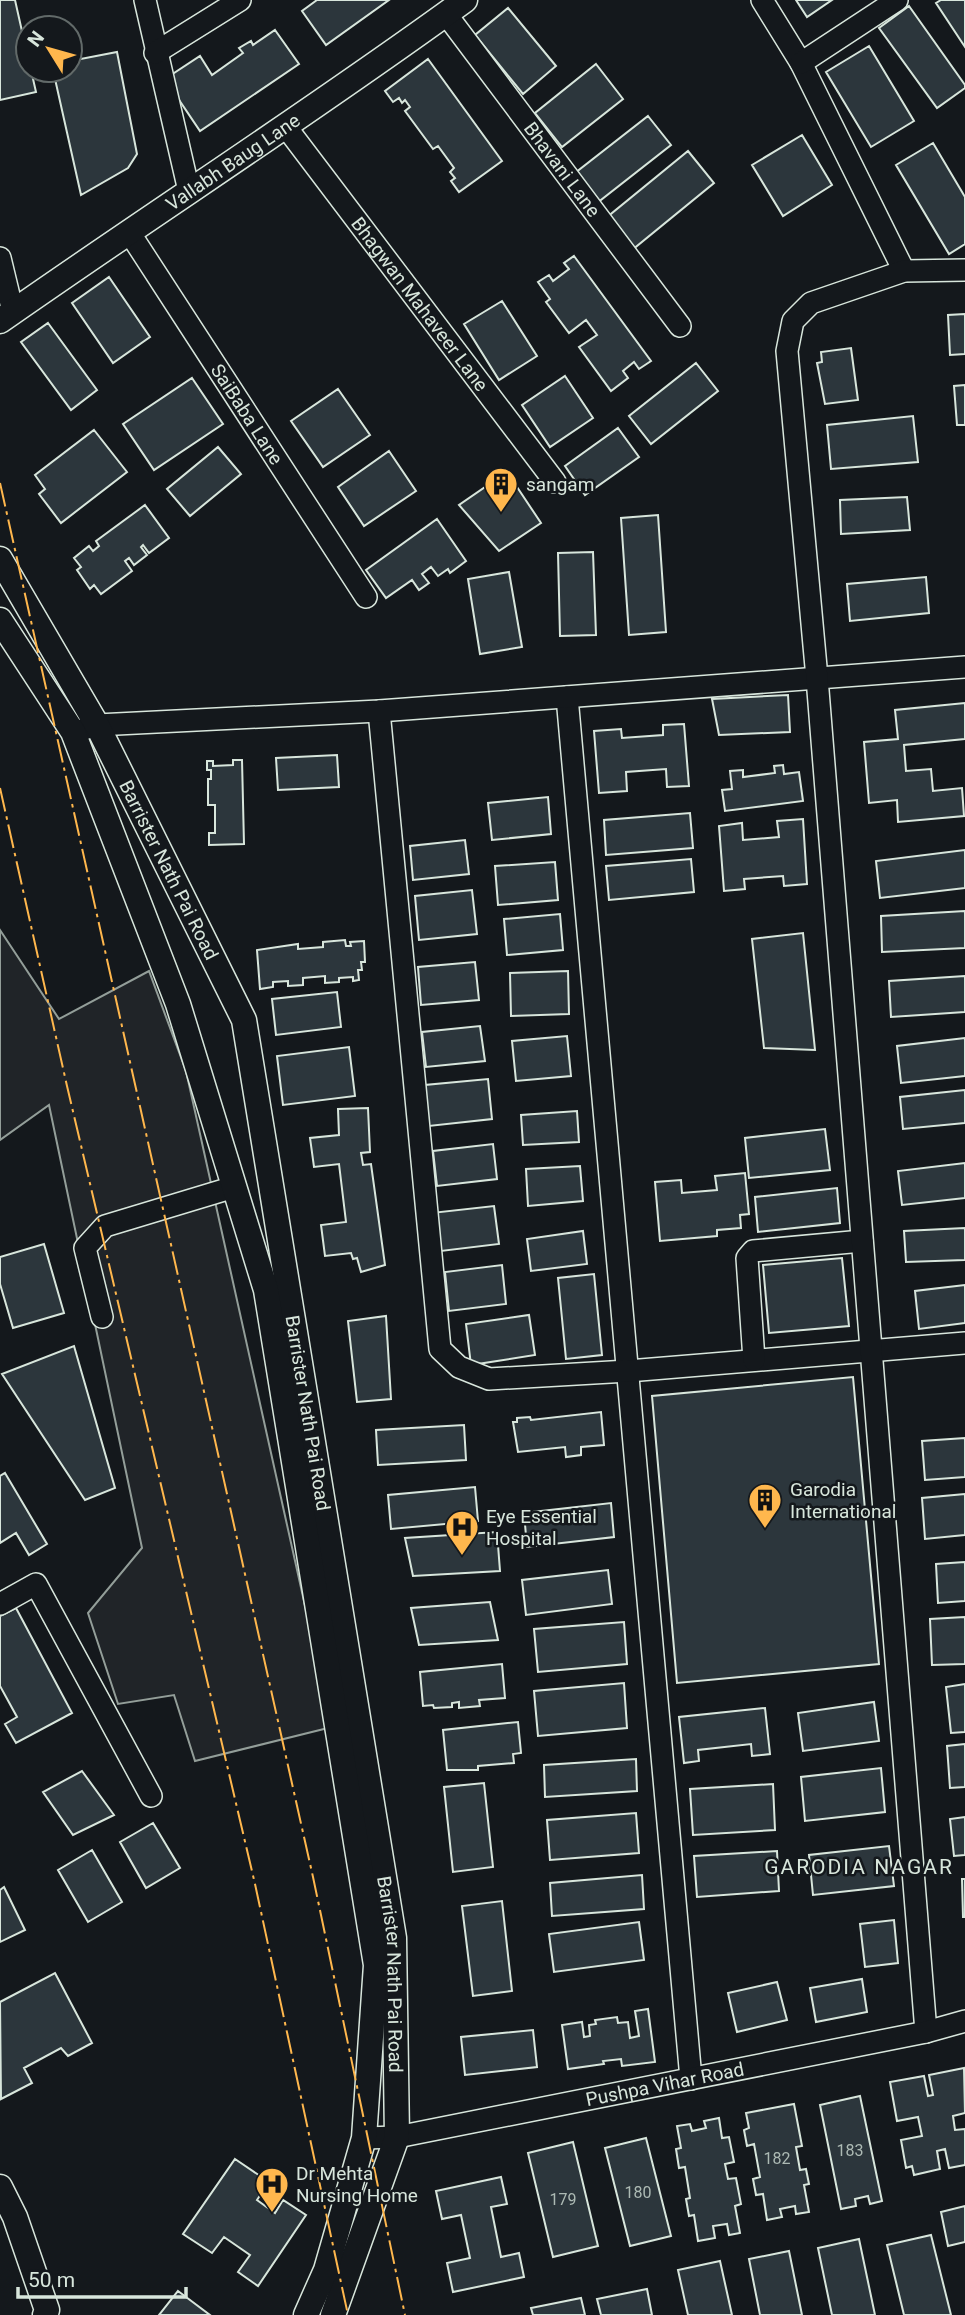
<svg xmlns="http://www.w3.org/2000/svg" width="965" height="2315" viewBox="0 0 965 2315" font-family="Roboto,sans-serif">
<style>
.green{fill:#202428;stroke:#939e99;stroke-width:2}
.building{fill:#2c363c;stroke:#d8e6dc;stroke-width:2}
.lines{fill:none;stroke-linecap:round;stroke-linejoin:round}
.minor-casing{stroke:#d8e6dc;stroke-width:24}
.tertiary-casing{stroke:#d8e6dc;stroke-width:27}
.minor{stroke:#14181c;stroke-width:21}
.tertiary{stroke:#14181c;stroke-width:24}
.power{stroke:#ffb74d;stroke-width:2;stroke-dasharray:24 5 3.5 5;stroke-linecap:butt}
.labels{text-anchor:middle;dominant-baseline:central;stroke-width:5;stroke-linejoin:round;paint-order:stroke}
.number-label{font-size:16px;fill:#adbab4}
.street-label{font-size:19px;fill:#d8e6dc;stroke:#14181c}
.poi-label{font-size:19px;fill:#d8e6dc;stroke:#14181c;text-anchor:start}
.neighbourhood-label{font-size:21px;letter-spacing:2px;fill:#d8e6dc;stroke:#14181c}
</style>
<rect width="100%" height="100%" fill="#14181c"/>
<!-- green -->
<path class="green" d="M0,930l59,89 90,-48 37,100 146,656 -137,34 -21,-66 -56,9 -30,-91 54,-65 -93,-443 -49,35z"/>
<!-- building -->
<path class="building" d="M0,0h15l13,58v12h3l5,22 -36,8z
M317,0h72l-63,45 -24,-34z
M796,0h36l-25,17z
M941,0h24v47l-29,-44z
M909,6l56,79v3l-28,20 -58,-80z
M508,8l48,58 -33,28 -48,-59z
M275,30l24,34 -99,67 -35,-52 35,-23 12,19 31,-22 -4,-5 12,-7 2,4z
M869,46l45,75 -43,26 -45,-75z
M117,52l20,102 -9,14 -47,27 -28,-125h17v-9z
M428,59l74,102 -43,31 -8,-11 4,-3 -5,-6 4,-4 -16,-22 -5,3 -28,-38 5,-4 -5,-7 -3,3 -3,-5 -6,4 -8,-11z
M596,64l27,35 -61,48 -27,-34z
M648,116l23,29 -74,58 -22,-30z
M802,135l30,50 -49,31 -31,-51z
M933,143l32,54v47l-16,10 -53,-89z
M688,151l26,32 -82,67 -26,-32z
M574,256l77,105 -12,8 -5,-7 -11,9 5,7 -17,13 -32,-44 18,-12 -11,-15 -17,13 -23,-31 4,-3 -12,-17 11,-7 4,6 16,-12 -5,-6z
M109,277l41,60 -37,26 -41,-60z
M502,301l35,55 -38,24 -35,-56z
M965,314v40l-15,1 -2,-40z
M48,323l49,67 -26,20 -50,-68z
M851,348l7,52 -33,4 -8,-41 5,-1 -1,-10z
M696,363l22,28 -67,53 -22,-28z
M565,376l28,42 -43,29 -28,-42z
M192,378l31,46 -69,46 -31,-46z
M965,385v40h-8l-3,-39z
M338,389l32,46 -47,32 -32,-46z
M913,416l5,46 -87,7 -4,-44z
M618,428l21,29 -54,38 -20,-29z
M94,430l33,42 -66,51 -22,-29 6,-5 -10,-14z
M218,447l23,27 -51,42 -23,-27z
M389,451l27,40 -52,35 -26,-39z
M507,472l34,51 -42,28 -40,-46z
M907,497l3,33 -69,4 -1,-34z
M145,505l24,33 -20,15 -6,-8 -2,2 6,8 -13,10 -5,-7 -4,3 7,10 -31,23 -7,-9 -4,4 -13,-19 4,-3 -7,-9 15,-12 4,5 6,-5 -3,-5z
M658,515l8,117 -37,3 -8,-117z
M437,519l29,42 -16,12 -2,-4 -10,7 -7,-9 -9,7 7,9 -10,7 -7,-10 -26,18 -20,-28z
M593,552l3,83 -36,1 -2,-83z
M509,572l13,75 -42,7 -12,-75z
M926,577l3,36 -79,8 -3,-37z
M788,695l2,37 -71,3 -7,-36z
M965,703v36l-61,6 2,26 25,-2 2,22 29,-3 2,28 -66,6 -1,-22 -28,3 -5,-61 34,-3 -3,-29z
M684,724l5,62 -22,1 -1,-18 -40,3 1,19 -28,2 -5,-62 27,-2 1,9 41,-3v-10z
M337,755l2,32 -61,3 -2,-32z
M233,760h9l2,84 -35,1v-12h6v-28h-7v-26h3v-9h-4v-9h6v5l20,-1z
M783,765l1,9 15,-2 4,29 -78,10 -3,-21 10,-1 -2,-18 13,-1v7l32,-4 -1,-7z
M548,797l3,37 -59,6 -4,-37z
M690,813l3,35 -87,7 -2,-35z
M803,819l4,65 -23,2 -1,-10 -39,3 1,10 -21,2 -5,-65 23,-3 1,17 36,-3 -2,-16z
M465,840l4,34 -56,6 -3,-34z
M965,850v38l-85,10 -4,-37z
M691,859l3,33 -85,8 -3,-34z
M555,862l3,38 -60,5 -3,-39z
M472,890l5,44 -58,6 -4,-44z
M965,911v37l-83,4 -1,-36z
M560,914l3,36 -56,5 -3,-36z
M803,933l12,117 -51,-2 -12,-109z
M345,940l1,6h5l-1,-4 14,-1 1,21h-4l1,8h-4l1,10 -6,1v-4l-14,1v4l-14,1v-7l-22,2v7l-15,1v-5l-15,1v5l-13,2 -3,-39 41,-6v5l25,-2v-5z
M475,962l4,38 -58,5 -3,-38z
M568,971l1,43 -58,2 -1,-43z
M965,976v36l-74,5 -2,-36z
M337,992l4,35 -65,8 -4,-36z
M480,1026l5,35 -59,6 -4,-35z
M567,1036l4,40 -55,5 -4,-40z
M965,1038v38l-64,7 -4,-37z
M349,1047l6,49 -72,9 -6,-49z
M488,1079l4,40 -63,7 -4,-41z
M965,1090v33l-62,6 -3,-32z
M368,1108l2,44 -9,1 2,12 8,-1 14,101 -24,7 -4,-14 -4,1 -2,-6 -26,3 -4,-31 25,-3 -7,-58 -25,3 -4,-29 29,-3 -1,-26z
M577,1111l2,31 -56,3 -2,-30z
M825,1129l5,41 -81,8 -4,-40z
M493,1144l4,35 -60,7 -4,-35z
M965,1163v35l-63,7 -4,-34z
M580,1166l3,35 -55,5 -2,-37z
M745,1173l4,41 -9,1 1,13 -24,2v6l-57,5 -5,-59 26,-2 1,13 35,-3 -2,-14z
M837,1188l3,35 -82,9 -3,-35z
M494,1206l5,38 -58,7 -10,-38z
M965,1228v32l-59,2 -2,-31z
M583,1231l4,33 -56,7 -4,-32z
M44,1244l20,69 -51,15 -13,-44v-27z
M842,1258l7,68 -80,7 -6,-68z
M502,1265l4,39 -57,7 -4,-39z
M594,1274l8,81 -36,4 -8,-81z
M965,1285v38l-46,6 -4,-38z
M529,1315l6,40 -64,10 -5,-41z
M386,1316l5,83 -34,3 -9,-81z
M74,1346l41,142 -30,12 -83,-126z
M853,1377l26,287 -202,19 -25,-287z
M601,1412l3,33 -23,2v8l-15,2 -1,-10 -47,5 -5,-30h4v-4l13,-1 1,3z
M464,1425l2,35 -88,5 -2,-35z
M965,1438v39l-40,3 -3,-39z
M5,1473l42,71 -18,11 -13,-22 -16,10v-67z
M475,1487l3,34 -87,8 -3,-34z
M965,1494v41l-40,4 -3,-41z
M611,1503l3,34 -87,10 -3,-34z
M497,1532l3,39 -87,5 -8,-38z
M965,1562v39l-27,2 -2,-39z
M608,1570l4,34 -86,11 -4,-35z
M490,1602l8,38 -79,5 -8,-37z
M16,1608l56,105 -56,30 -11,-19 12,-7 -17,-31v-70z
M965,1617v47l-33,1 -2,-46z
M624,1622l3,42 -89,8 -4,-43z
M502,1664l3,34 -26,2 1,6 -21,2v-6l-7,1v4l-18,1 -1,-3 -10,1 -3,-34z
M624,1683l3,45 -89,8 -4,-45z
M965,1684v48l-14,1 -5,-46z
M874,1702l5,39 -76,10 -5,-38z
M765,1708l5,46 -18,2 -1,-12 -53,6 1,11 -15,2 -5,-46z
M518,1722l3,31 -8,1 1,9 -36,3v4h-31l-4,-40z
M965,1744v43l-15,1 -3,-42z
M636,1759l1,32 -92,6 -1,-32z
M881,1768l4,44 -80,9 -4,-44z
M82,1771l32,44 -41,20 -30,-43z
M484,1783l9,84 -40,5 -9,-85z
M773,1784l2,46 -82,5 -3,-46z
M636,1813l3,40 -89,7 -3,-40z
M965,1817v38l-11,1 -4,-37z
M153,1823l27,45 -34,20 -26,-46z
M889,1846l5,40 -81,9 -4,-40z
M92,1850l30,52 -34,20 -30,-52z
M777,1851l2,40 -82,6 -3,-41z
M642,1875l2,34 -92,7 -2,-33z
M962,1879h3v38h-2z
M4,1887l21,43 -25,12v-52z
M502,1901l10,90 -39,5 -11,-90z
M894,1920l4,43 -33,4 -5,-43z
M639,1922l5,38 -90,12 -5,-38z
M55,1973l37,70 -24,13 -7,-8 -37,20 8,15 -31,16 -1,-97z
M862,1979l5,33 -51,10 -6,-34z
M777,1982l10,38 -50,12 -9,-39z
M648,2009l7,53 -33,4 -1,-7 -18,2 1,3 -36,5 -6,-44 20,-3 2,15 6,-1 -1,-11 7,-1 -1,-4 22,-3 1,6 10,-1 2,16 9,-2 -4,-25z
M533,2030l4,37 -72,8 -4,-38z
M964,2068l1,45 -12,3 2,14 10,-1v36l-16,3 -4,-19 -8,2 3,18 -26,6 -2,-9 -6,2 -5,-28 21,-4 -4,-19 -21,4 -7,-39 34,-6 4,20 5,-1 -4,-20z
M860,2096l22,105 -12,3 -2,-8 -13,3 1,7 -15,3 -21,-104z
M794,2104l8,42 -6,1 4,23 6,-1 3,15 -5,1 5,27 -13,2 -1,-8 -15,3 2,8 -15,3 -4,-26 -7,1 -3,-16 7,-2 -6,-33 -7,2 -3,-16 5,-2 -3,-15z
M719,2118l3,20 7,-1 5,25 -9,2 3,15 8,-1 5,26 -6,2 5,27 -11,2 -2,-11 -14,2 2,12 -17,3 -4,-26 -5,1 -3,-17 4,-1 -5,-31 -6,1 -3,-19 5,-1 -4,-22 13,-2 2,7 14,-3 -2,-7z
M646,2138l25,98 -41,10 -25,-98z
M573,2142l25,104 -45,11 -25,-104z
M235,2159l34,23 -12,18 18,13 8,-13 23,15 -48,71 -20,-14 12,-17 -26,-18 -12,16 -29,-19z
M501,2177l6,27 -16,3 10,50 18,-4 5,24 -71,15 -6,-29 23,-5 -9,-43 -19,4 -6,-28z
M965,2206v36l-17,4 -7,-34z
M931,2235l20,80h-47l-17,-70z
M859,2239l16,76h-43l-14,-67z
M789,2251l13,64h-42l-11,-56z
M720,2261l12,54h-44l-10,-45z
M647,2289l5,26h-51l-4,-16z
M178,2291l32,24h-51z
M581,2298l4,17h-52l-2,-7z"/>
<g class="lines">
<defs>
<g id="minor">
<path d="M145,0l44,191"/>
<path d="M762,0l39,63 103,208"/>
<path id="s1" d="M446,14l234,312"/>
<path d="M155,53l85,-53"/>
<path d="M801,63l96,-63"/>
<path id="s2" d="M286,127l269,355"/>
<path id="s3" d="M129,232l237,365"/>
<path d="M0,258l13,54"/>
<path d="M567,697l124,1382"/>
<path d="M379,711l61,638 19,18 30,12 139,-8 337,-28"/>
<path d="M84,729l13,-4 282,-14 586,-44"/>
<path d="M102,1317l-17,-69 20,-22 129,-39"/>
<path d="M754,1360l-7,-102 6,-7 109,-10"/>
<path d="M0,1604l36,-20 115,212"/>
<path d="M926,2032l-109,-1354 -30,-327 6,-30 18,-18 93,-32 61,-1"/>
<path id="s4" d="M364,2138l33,-1 529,-105 39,-11"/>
</g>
<g id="tertiary">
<path id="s5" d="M0,321c154,-108 313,-210 465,-321"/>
<path id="s6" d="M0,559l97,166 147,295 150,918 3,199 -64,178"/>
<path d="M0,620l73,112 105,272 88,286 110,675 -12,173 -38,132 -20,45"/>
<path d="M0,2187l15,30 32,93 -2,5"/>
</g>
</defs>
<!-- minor casing -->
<use href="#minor" class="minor-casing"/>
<!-- tertiary casing -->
<use href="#tertiary" class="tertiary-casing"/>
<!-- minor -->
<use href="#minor" class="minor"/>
<!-- tertiary -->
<use href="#tertiary" class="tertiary"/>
<!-- power -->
<path class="power" d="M0,483l313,1394 92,438
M0,788l67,298 188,798 93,431"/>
</g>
<!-- icons -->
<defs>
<symbol id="building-pin" viewBox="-11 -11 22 30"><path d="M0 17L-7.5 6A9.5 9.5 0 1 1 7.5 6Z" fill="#ffb74d" stroke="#14181c"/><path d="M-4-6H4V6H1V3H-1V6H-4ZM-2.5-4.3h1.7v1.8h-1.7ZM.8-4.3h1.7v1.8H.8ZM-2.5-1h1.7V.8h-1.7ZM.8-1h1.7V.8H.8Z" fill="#111"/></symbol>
<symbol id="hospital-pin" viewBox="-11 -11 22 30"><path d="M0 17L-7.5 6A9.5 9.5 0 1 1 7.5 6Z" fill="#ffb74d" stroke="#14181c"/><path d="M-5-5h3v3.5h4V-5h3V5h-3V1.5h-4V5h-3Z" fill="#111"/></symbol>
</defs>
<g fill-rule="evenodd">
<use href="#building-pin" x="482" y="465" width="38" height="52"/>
<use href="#building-pin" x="746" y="1481" width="38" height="52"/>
<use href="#hospital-pin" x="443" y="1508" width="38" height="52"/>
<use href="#hospital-pin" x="253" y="2165" width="38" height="52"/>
</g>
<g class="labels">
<!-- number labels -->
<g class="number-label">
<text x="850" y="2150">183</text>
<text x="777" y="2158">182</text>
<text x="638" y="2192">180</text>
<text x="563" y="2199">179</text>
</g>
<!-- street labels -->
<g class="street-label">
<text stroke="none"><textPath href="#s5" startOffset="282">Vallabh Baug Lane</textPath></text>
<text stroke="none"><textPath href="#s1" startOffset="194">Bhavani Lane</textPath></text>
<text stroke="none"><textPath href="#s2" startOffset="222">Bhagwan Mahaveer Lane</textPath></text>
<text stroke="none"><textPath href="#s3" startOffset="217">SaiBaba Lane</textPath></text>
<text stroke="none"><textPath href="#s6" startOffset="354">Barrister Nath Pai Road</textPath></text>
<text stroke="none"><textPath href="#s6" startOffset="920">Barrister Nath Pai Road</textPath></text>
<text stroke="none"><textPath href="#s6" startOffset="1488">Barrister Nath Pai Road</textPath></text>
<text stroke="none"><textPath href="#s4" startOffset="306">Pushpa Vihar Road</textPath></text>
</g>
<!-- poi labels -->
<g class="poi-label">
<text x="526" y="484">sangam</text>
<text x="790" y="1489">Garodia<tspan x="790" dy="22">International</tspan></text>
<text x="486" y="1516">Eye Essential<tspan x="486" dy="22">Hospital</tspan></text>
<text x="296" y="2173">Dr Mehta<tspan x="296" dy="22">Nursing Home</tspan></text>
</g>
<!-- neighbourhood labels -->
<g class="neighbourhood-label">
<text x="859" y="1867">GARODIA NAGAR</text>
</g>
</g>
<!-- north arrow -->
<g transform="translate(49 49) rotate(307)"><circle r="33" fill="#14181c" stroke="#626a69" stroke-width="2"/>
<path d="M0-5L12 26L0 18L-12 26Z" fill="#ffb74d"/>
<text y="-10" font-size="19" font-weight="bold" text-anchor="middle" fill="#d8e6dc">N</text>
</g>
<!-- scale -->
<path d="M18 2287v10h168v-10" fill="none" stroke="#d8e6dc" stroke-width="3.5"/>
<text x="28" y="2287" font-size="21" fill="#d8e6dc" stroke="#14181c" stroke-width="5" paint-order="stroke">50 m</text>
</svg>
